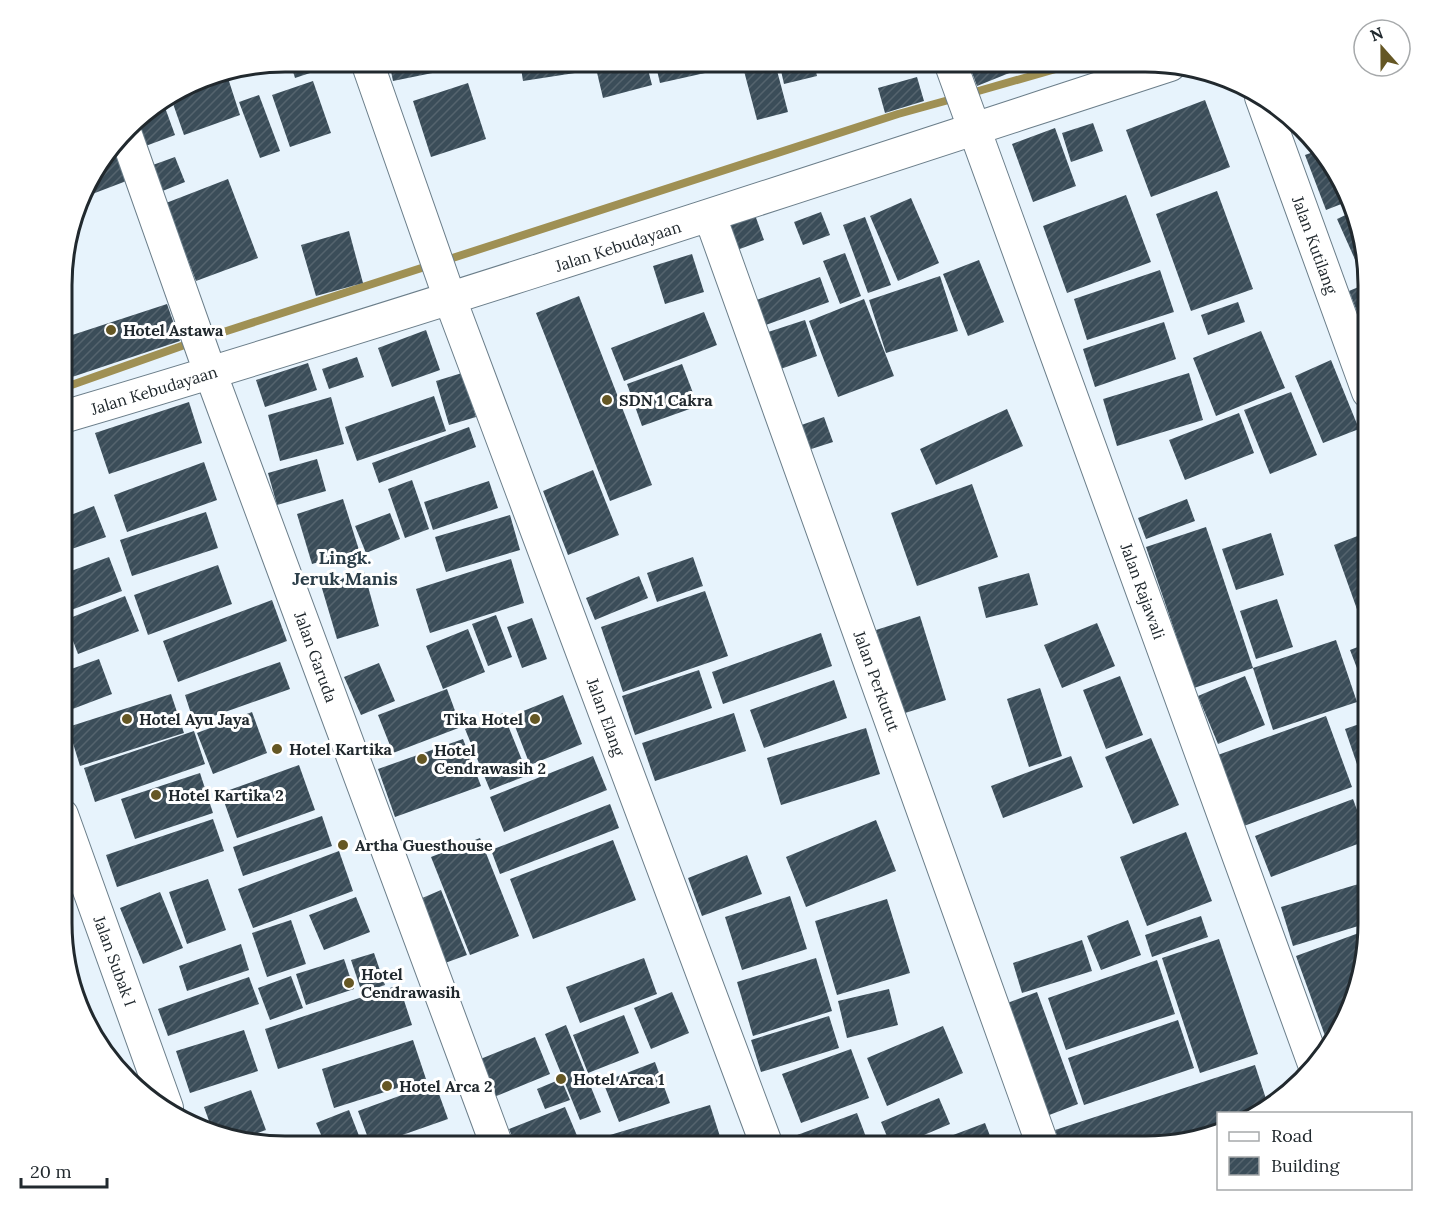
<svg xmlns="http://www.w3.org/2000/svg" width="1430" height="1208" viewBox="0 0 1430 1208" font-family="Lora,serif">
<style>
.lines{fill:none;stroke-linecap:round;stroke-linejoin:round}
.stream{stroke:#9f9054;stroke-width:8}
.building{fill:url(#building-hatch)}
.minor-casing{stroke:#6b7e8a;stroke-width:34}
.minor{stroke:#fff;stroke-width:32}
.poi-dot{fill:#655724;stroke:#fff;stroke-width:2}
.labels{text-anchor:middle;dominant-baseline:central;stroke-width:6;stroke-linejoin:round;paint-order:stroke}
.street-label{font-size:16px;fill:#21292e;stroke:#fff}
.poi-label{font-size:16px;font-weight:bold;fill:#21292e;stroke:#fff;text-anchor:start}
.neighbourhood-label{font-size:18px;font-weight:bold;fill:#2c3e49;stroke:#fff}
.rim{fill:none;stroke:#21292e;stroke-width:3}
</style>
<defs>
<pattern id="building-hatch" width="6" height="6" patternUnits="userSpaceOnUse" patternTransform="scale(1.5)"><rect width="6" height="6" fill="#3b4d59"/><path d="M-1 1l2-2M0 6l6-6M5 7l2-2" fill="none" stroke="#55646e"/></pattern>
</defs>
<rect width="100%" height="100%" fill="#e7f3fc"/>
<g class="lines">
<!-- stream -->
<path class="stream" d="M968,94l112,-32
M205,338l693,-224 58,-16
M63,388l130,-46"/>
</g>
<!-- building -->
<path class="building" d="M290,62h32l3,6 -30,10z
M389,62h72l1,5 -69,14z
M520,62h53l2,11 -52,8z
M605,62h41l6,23 -49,13 -8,-34z
M655,62h95v1l-90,20z
M779,62h35l3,14 -33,8z
M968,62h51l3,6 -45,18z
M1031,62h31l-26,11z
M775,63l13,49 -31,8 -13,-49z
M226,72l14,43 -56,20 -13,-37 26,-15z
M917,77l7,24 -39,12 -7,-25z
M313,81l18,52 -41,14 -18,-52z
M468,83l18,56 -55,18 -18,-56z
M259,95l21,56 -20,7 -21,-56z
M1205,100l25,67 -79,30 -25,-67z
M163,102l12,33 -32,12 -9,-26 4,-4z
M1093,123l10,28 -32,11 -9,-29z
M1055,128l21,58 -43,16 -21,-58z
M117,148l12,32 -42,16 -2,-4 6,-19 19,-22z
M1319,150l27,36 3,15 -23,9 -21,-55z
M175,157l10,25 -25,10 -10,-26z
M228,179l30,79 -62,23 -30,-78z
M1217,191l36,98 -62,22 -35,-97z
M1126,195l25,67 -84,31 -24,-67z
M911,198l28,65 -41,18 -28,-65z
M821,212l9,23 -27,10 -9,-23z
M1352,212l13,48 -8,4 -20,-45z
M755,215l9,25 -35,13 -9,-25z
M865,217l26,68 -23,8 -25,-68z
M349,231l14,52 -47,13 -15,-51z
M845,253l16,43 -21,8 -17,-43z
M692,254l12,38 -39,12 -12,-38z
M979,260l25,62 -36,14 -25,-62z
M1160,270l14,42 -87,28 -13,-41z
M940,276l18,55 -72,22 -17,-53z
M820,277l9,25 -66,24 -9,-25z
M1368,283v57l-19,-49z
M579,296l73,189 -42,16 -74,-188z
M864,299l30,77 -56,21 -29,-76z
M1238,302l7,20 -37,13 -7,-20z
M167,304l13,37 -117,39v-42z
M704,312l13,33 -93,36 -13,-33z
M805,320l12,36 -42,15 -13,-37z
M1164,322l12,37 -81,28 -12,-38z
M426,330l14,40 -48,17 -14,-39z
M1261,331l24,57 -69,28 -23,-58z
M357,357l7,20 -35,12 -7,-20z
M1331,360l28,69 -36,14 -28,-67z
M308,363l9,27 -52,17 -9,-27z
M682,364l16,42 -56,20 -15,-42z
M462,373l14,44 -27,8 -13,-44z
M1189,373l14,47 -86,26 -14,-47z
M1291,392l26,63 -47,19 -26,-64z
M434,396l12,35 -89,30 -12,-34z
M331,397l13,47 -64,17 -12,-46z
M189,402l13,41 -93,31 -14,-41z
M1007,409l16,37 -87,39 -16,-36z
M1239,413l15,40 -69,27 -16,-40z
M824,417l9,25 -31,10 -9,-24z
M469,427l7,20 -97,36 -7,-20z
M317,459l9,32 -49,14 -9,-32z
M204,462l13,38 -90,32 -13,-37z
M593,470l26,65 -51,20 -25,-64z
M412,480l17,49 -24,9 -17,-49z
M489,481l9,27 -65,22 -9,-28z
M972,484l26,73 -81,29 -26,-73z
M343,499l16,51 -47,14 -15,-50z
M1187,499l8,22 -49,18 -8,-21z
M94,506l12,31 -43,15v-34z
M206,512l12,36 -86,28 -12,-36z
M390,513l10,26 -34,14 -11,-27z
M510,515l10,35 -74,22 -11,-35z
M1206,527l47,141 -59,20 -48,-141z
M1368,532v108l-34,-95z
M1271,533l13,42 -48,15 -14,-41z
M109,557l13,34 -59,22v-39z
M693,557l10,29 -46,16 -10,-29z
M511,559l13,44 -94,30 -14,-44z
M218,565l14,39 -84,31 -14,-40z
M364,572l15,54 -42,13 -16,-54z
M1029,573l9,32 -52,13 -8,-31z
M639,576l9,22 -53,22 -9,-22z
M705,591l23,65 -105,36 -22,-65z
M125,596l14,35 -61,23 -13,-34z
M1277,599l16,48 -37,12 -16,-48z
M272,600l15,41 -109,41 -15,-41z
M496,615l16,42 -24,9 -16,-42z
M920,616l26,84 -44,14 -26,-84z
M532,618l15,41 -25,9 -15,-41z
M1097,623l18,43 -53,22 -18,-43z
M468,629l17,43 -42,17 -17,-43z
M821,633l11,33 -109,38 -11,-32z
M1336,640l21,62 -84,28 -20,-62z
M1368,643v45l-3,1 -15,-39z
M99,659l13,35 -50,19 1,-41z
M280,662l10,27 -96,34 -9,-28z
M379,663l16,38 -34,14 -17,-38z
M699,670l13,38 -77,27 -13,-39z
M1120,676l23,59 -37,14 -23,-59z
M1245,676l20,49 -47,19 -20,-48z
M834,680l13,38 -83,30 -14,-38z
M1040,688l22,68 -33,11 -22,-68z
M447,689l14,38 -68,26 -15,-38z
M171,694l13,39 -104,33 -12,-39z
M563,695l19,49 -52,21 -19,-49z
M252,712l15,41 -54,21 -16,-41z
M503,713l25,62 -38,15 -25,-61z
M734,713l12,38 -91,30 -13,-38z
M1326,716l26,71 -111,40 -26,-71z
M1368,721v56l-6,2 -17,-50z
M866,728l14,46 -99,31 -14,-47z
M194,731l11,33 -110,38 -11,-34z
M1151,738l28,67 -46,19 -28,-67z
M463,739l18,47 -86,31 -17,-48z
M593,756l14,34 -103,42 -14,-35z
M1071,756l12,31 -80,31 -12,-32z
M299,765l16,45 -78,28 -16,-45z
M200,773l13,40 -78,26 -14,-40z
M1368,789v36l-11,-32z
M1353,799l15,41 -97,37 -16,-41z
M610,804l9,24 -119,46 -9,-24z
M322,816l10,30 -89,30 -10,-29z
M213,819l11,32 -107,36 -11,-32z
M876,820l20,51 -90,36 -20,-50z
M1186,832l26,69 -65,25 -27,-69z
M480,838l39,98 -49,19 -39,-98z
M613,840l23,60 -103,39 -23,-60z
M339,851l14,40 -100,37 -15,-39z
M747,855l15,39 -60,22 -14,-38z
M208,879l18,51 -39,14 -18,-52z
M1362,883l6,21v19l-75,23 -12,-39z
M441,890l26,65 -22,8 -25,-64z
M160,892l23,56 -40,16 -23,-56z
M790,896l17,53 -65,21 -17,-53z
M356,897l14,35 -46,18 -15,-35z
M887,899l23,74 -73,22 -22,-74z
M1201,916l7,21 -56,20 -7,-22z
M291,920l15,44 -39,13 -15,-44z
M1128,920l13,35 -40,15 -14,-34z
M1367,930l-16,79 -23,35 -32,-88z
M1219,939l39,115 -58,19 -38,-115z
M1082,940l10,31 -70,22 -9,-30z
M241,944l8,26 -62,21 -8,-25z
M374,953l11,32 -23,8 -11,-33z
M644,958l13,36 -77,29 -14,-36z
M816,958l16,53 -79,25 -16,-54z
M344,959l10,30 -48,16 -10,-31z
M1157,960l18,54 -109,36 -18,-52z
M291,976l12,32 -33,12 -12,-32z
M249,977l10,27 -91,32 -10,-27z
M399,985l13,40 -134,44 -13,-40z
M889,989l9,36 -51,13 -9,-37z
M672,992l17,41 -38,16 -17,-41z
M1037,992l41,112 -34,13 -42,-112z
M624,1015l15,38 -51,20 -15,-38z
M829,1016l10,32 -78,24 -10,-32z
M1178,1020l16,48 -110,37 -16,-47z
M566,1025l35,87 -21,8 -35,-86z
M943,1026l20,47 -76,33 -20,-48z
M244,1030l14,41 -68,22 -14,-42z
M106,1036l9,27 -16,-24z
M535,1037l15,37 -56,23 -16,-37z
M413,1040l13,39 -92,29 -12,-39z
M851,1049l18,49 -68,25 -19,-49z
M655,1062l15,41 -51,19 -16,-40z
M1255,1065l13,40 -13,9h-37v18l-59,14h-98l-6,-16z
M561,1079l9,21 -25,9 -8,-20z
M435,1083l13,36 -77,27 -13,-35z
M251,1090l15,40 -22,8 -31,-6 -9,-25z
M939,1098l11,26 -52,22h-7l-10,-24z
M710,1105l13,41h-110l-3,-11z
M565,1107l13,31 -22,8h-40l-7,-17z
M349,1110l14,36h-37l-10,-23z
M857,1113l12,32 -77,1 -3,-8z
M985,1123l9,23h-70z"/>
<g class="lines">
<defs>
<path id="minor" d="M367,62l83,237 317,847
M950,62l364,1002
M1261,97l107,295
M125,132l81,229 291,785
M710,216l333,930
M63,417c371,-110 739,-232 1107,-352
M62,815l105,293"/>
</defs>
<!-- minor casing -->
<use href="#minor" class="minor-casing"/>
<!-- minor -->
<use href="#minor" class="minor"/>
</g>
<!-- markers -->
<g class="poi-dot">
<circle cx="111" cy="330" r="6"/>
<circle cx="607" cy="400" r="6"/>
<circle cx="127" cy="719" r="6"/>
<circle cx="535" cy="719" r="6"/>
<circle cx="277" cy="749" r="6"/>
<circle cx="422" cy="759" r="6"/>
<circle cx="156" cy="795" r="6"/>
<circle cx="343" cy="845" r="6"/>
<circle cx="349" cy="983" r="6"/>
<circle cx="561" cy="1079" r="6"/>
<circle cx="387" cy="1086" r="6"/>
</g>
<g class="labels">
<!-- street labels -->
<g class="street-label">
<text transform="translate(1315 245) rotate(70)">Jalan Kutilang</text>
<text transform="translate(618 246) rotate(-18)">Jalan Kebudayaan</text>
<text transform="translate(154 390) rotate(-17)">Jalan Kebudayaan</text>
<text transform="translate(1143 591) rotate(70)">Jalan Rajawali</text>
<text transform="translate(316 657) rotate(70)">Jalan Garuda</text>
<text transform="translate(877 681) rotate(70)">Jalan Perkutut</text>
<text transform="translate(606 717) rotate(70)">Jalan Elang</text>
<text transform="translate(115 961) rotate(70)">Jalan Subak I</text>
</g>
<!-- poi labels -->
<g class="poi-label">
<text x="123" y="330">Hotel Astawa</text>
<text x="619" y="400">SDN 1 Cakra</text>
<text x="139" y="719">Hotel Ayu Jaya</text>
<text x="523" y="719" text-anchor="end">Tika Hotel</text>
<text x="289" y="749">Hotel Kartika</text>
<text x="434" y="750">Hotel<tspan x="434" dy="18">Cendrawasih 2</tspan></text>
<text x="168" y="795">Hotel Kartika 2</text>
<text x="355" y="845">Artha Guesthouse</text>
<text x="361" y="974">Hotel<tspan x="361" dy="18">Cendrawasih</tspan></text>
<text x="573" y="1079">Hotel Arca 1</text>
<text x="399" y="1086">Hotel Arca 2</text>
</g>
<!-- neighbourhood labels -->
<g class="neighbourhood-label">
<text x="345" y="557">Lingk.<tspan x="345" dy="21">Jeruk Manis</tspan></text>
</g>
</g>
<!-- crop -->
<path d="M0 0H1430V1208H0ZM285 72H1145A213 213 0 0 1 1358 285V923A213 213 0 0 1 1145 1136H285A213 213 0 0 1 72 923V285A213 213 0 0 1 285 72Z" fill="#fff" fill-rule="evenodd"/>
<path class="rim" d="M285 72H1145A213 213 0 0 1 1358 285V923A213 213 0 0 1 1145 1136H285A213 213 0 0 1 72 923V285A213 213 0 0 1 285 72Z"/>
<!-- legend -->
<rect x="1217" y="1112" width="195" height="78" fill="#ffffff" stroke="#a6a9ab" stroke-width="1.5"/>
<rect x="1229" y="1132" width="30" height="9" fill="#ffffff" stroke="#a6a9ab" stroke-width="1.5"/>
<text x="1271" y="1142" font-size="18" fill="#21292e">Road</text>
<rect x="1229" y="1157" width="30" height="18" fill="url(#building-hatch)" stroke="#a6a9ab" stroke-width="1.5"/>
<text x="1271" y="1172" font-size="18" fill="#21292e">Building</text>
<!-- north arrow -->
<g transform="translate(1382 48) rotate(339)"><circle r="28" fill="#ffffff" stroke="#a6a9ab" stroke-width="1.5"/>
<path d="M0-4.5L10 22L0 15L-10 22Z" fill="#655724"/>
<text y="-9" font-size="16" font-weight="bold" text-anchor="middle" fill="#21292e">N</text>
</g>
<!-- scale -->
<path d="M21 1178v9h86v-9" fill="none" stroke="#21292e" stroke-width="3"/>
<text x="30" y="1178" font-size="18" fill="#21292e" stroke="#ffffff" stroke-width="4.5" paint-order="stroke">20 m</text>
</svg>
